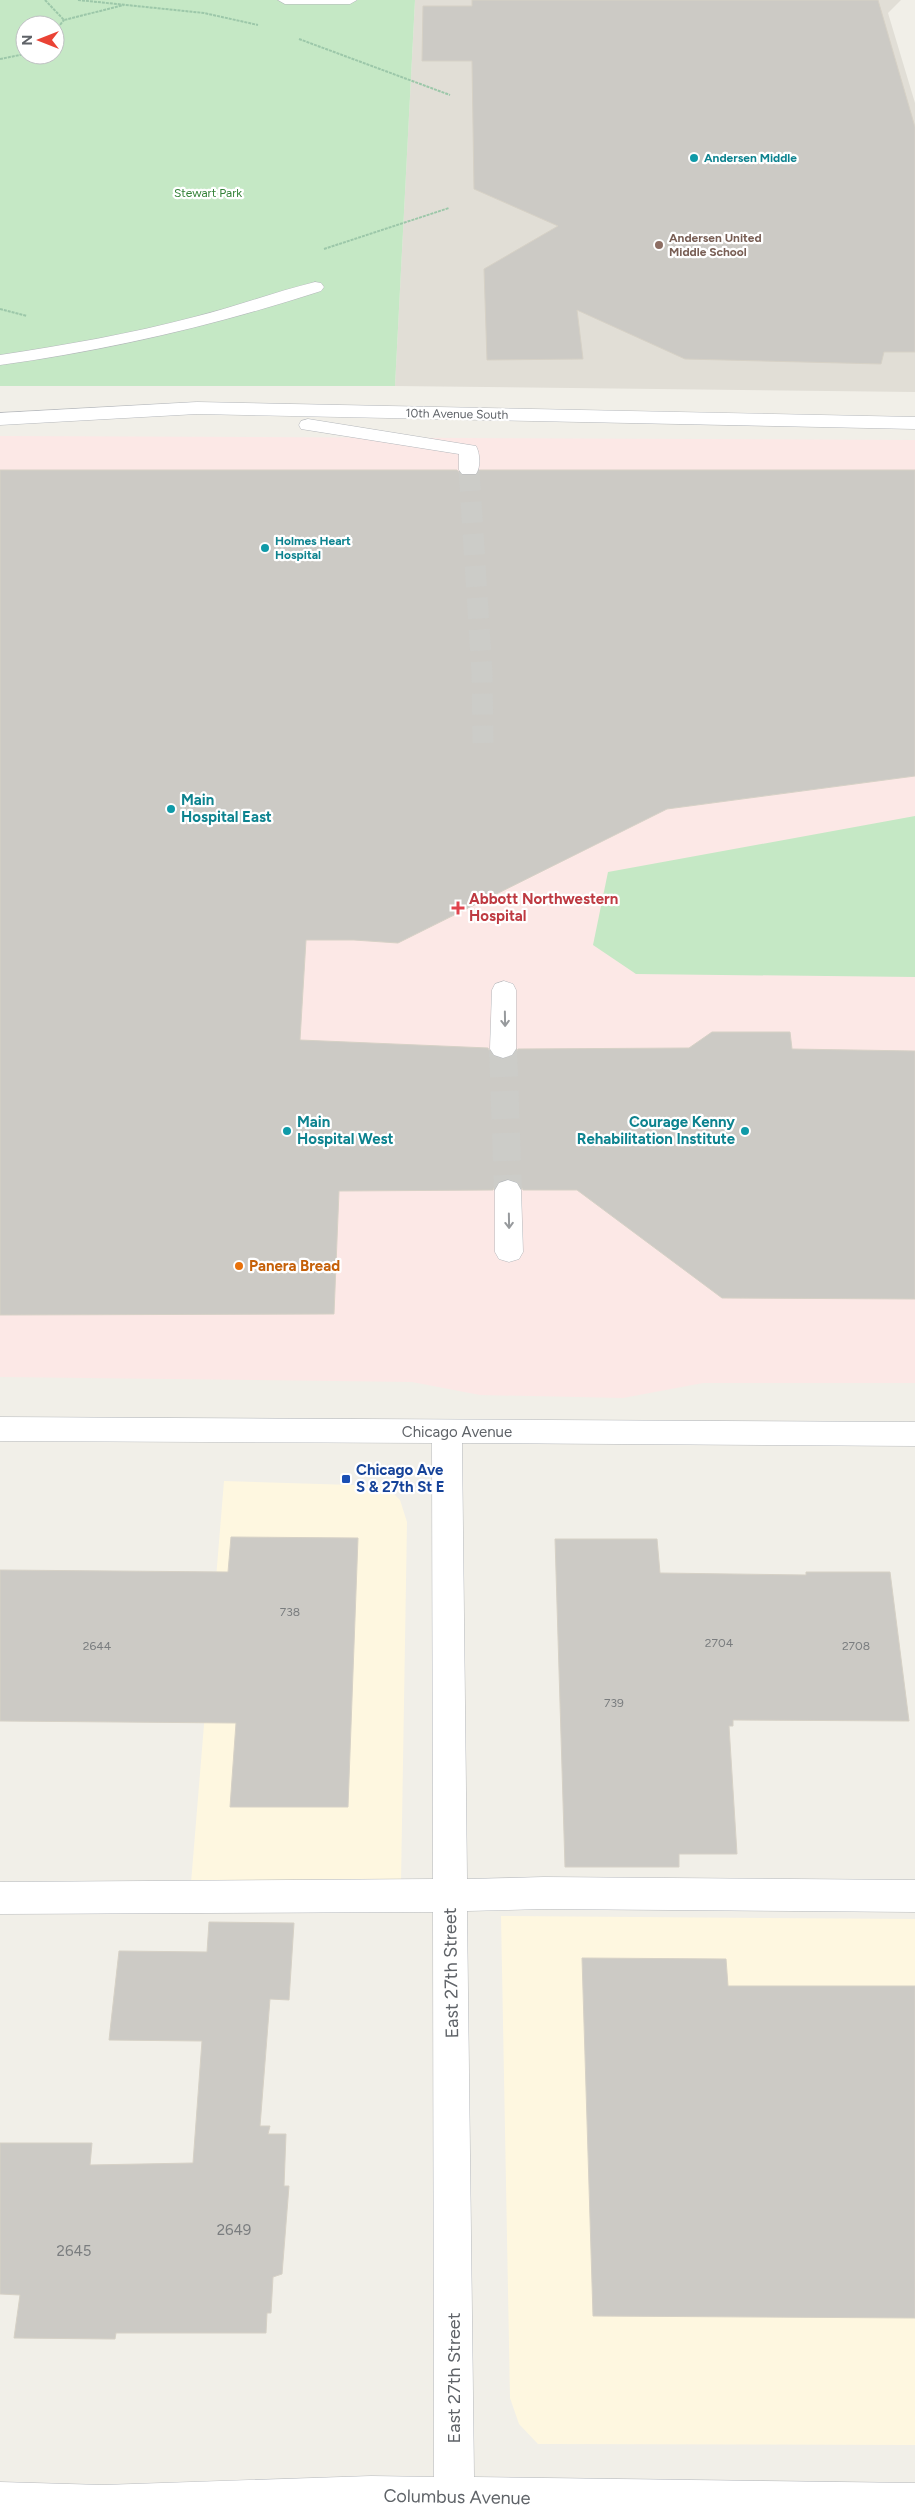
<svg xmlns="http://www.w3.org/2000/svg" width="915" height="2514" viewBox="0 0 915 2514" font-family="Figtree,sans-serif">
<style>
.commercial{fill:#fef7e0}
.education{fill:#e1ded6}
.medical{fill:#fce8e6}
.green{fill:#c5e8c5;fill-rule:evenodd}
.building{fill:#cccac5;stroke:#d6d1c6}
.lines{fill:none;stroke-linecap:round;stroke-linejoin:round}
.minor-tunnel-far1{stroke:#ccccc8;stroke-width:21;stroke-dasharray:21 11;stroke-linecap:butt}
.minor-tunnel{stroke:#ccccc8;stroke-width:28;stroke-dasharray:28 14;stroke-linecap:butt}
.minor-casing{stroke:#b5b8bc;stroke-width:1}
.path{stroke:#9cc7a9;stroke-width:2;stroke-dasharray:3 1;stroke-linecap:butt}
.minor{fill:#fff;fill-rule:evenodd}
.oneway{stroke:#979a9d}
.culture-dot{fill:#0f9aa8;stroke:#fff;stroke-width:2}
.education-dot{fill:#8d6e63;stroke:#fff;stroke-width:2}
.health-dot{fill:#e0444e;stroke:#fff;stroke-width:2}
.food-dot{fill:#e8710a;stroke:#fff;stroke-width:2}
.transit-dot{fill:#1a4fb4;stroke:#fff;stroke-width:2}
.labels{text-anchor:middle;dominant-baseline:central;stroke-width:4.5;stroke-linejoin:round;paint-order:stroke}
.far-culture-label{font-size:12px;font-weight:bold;fill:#0d838f;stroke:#fff;text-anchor:start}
.far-park-label{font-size:12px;fill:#348238;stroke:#fff}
.far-education-label{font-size:12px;font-weight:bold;fill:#785e54;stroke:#fff;text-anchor:start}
.far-street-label{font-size:12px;fill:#5f6368;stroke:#fff}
.number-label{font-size:12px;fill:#7a7d7f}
.culture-label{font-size:15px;font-weight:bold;fill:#0d838f;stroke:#fff;text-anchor:start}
.health-label{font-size:15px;font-weight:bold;fill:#be3a42;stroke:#fff;text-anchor:start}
.food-label{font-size:15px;font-weight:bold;fill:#c56008;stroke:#fff;text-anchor:start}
.street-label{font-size:15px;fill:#5f6368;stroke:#fff}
.transit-label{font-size:15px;font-weight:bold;fill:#164399;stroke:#fff;text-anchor:start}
.near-number-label{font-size:15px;fill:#7a7d7f}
.near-street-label{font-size:18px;fill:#5f6368;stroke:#fff}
</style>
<rect width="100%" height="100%" fill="#f1efe8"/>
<!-- commercial -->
<path class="commercial" d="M224,1481l162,5 14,14 7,22 -6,360 -210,1z
M501,1916l414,3v526l-377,-1 -19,-20 -9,-26z"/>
<!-- education -->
<path class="education" d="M415,0h486l-13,13 27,90v289l-520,-6z"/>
<!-- medical -->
<path class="medical" d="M0,436l915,4v943h-212l-80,15 -143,-3 -68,-13 -412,-5z"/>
<!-- green -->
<path class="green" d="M0,0h415l-20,386h-395zM25,25h30v30h-30z
M915,816v161l-279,-3 -43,-29 15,-73z"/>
<!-- building -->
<path class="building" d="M472,0h406l37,127v225h-31l-3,12 -196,-5 -108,-49 6,49 -96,1 -3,-91 74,-43 -84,-37 -2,-128h-50l1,-55h49z
M0,470h457l5,6h14l4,-6h435v306l-248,33 -269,134 -44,-3h-48l-6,100 188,8 4,8 12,4 10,-4 4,-7 171,-1 23,-16h78l2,17 123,2v248l-193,-1 -145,-108h-54l-5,-9 -11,-3 -10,4 -4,8 -154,1 -5,123 -334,1z
M231,1537l127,1 -10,269h-118l6,-84 -236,-2v-151l228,2z
M555,1539h102l3,34 146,2v-3h84l19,149 -176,-1v6h-4l8,128h-58v13h-114z
M209,1922l85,1 -5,77 -19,-1 -10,127h10l-2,8h18l-2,52h5l-7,88 -9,3 -2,36h-4l-1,20h-150l-1,6 -101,-1 6,-43 -20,-1v-151h92l-2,22 103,-2 9,-122 -93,-1 10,-89 88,1z
M582,1958l144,1 2,27h187v332l-322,-2z"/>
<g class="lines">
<!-- minor-tunnel-far1 -->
<path class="minor-tunnel-far1" d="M469,470l13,203 1,70"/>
<!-- minor-tunnel -->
<path class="minor-tunnel" d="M503,1049l5,141"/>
<defs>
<path id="minor" d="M278,0h79l-7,4h-65z
M315,282l6,1 3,4 -3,4c-105,34 -211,59 -321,74v-10c65,-10 130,-21 194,-38 41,-10 80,-25 121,-35z
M197,402l718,15v12l-718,-15 -197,11v-12z
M308,419l168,27c4,7 5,21 0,28h-14l-3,-4v-16l-158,-25 -2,-4 2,-4z
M504,981l9,3 3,6v59l-4,6 -9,3 -9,-3 -4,-6 2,-59 3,-6z
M508,1180l9,3 4,7 2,62 -4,7 -10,3 -10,-3 -4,-7v-62l4,-7z
M0,1417l915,5v24l-453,-3 5,436 77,-2 371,3v32l-371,-3 -77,2 7,566 441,6v31h-915v-32l103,3 268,-9 63,1 -1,-565 -433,2v-32l433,-3 -1,-436 -432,-2z"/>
</defs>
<!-- minor casing -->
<use href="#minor" class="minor-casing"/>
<!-- path -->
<path class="path" d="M45,0l19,20 60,-15
M78,0l126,13 54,12
M55,31l9,-11
M299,39l151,56
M0,59l25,-5
M324,249l125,-41
M0,309l27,7"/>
<!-- minor -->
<use href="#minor" class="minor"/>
</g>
<!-- one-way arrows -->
<defs><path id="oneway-shaft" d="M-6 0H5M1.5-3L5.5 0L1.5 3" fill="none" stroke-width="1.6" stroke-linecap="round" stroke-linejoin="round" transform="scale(1.25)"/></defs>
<g class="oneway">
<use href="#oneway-shaft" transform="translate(505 1019) rotate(89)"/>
<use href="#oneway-shaft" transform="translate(509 1221) rotate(89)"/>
</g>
<!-- markers -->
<g class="culture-dot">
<circle cx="694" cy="158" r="5"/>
<circle cx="265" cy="548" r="5"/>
<circle cx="171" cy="809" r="5"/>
<circle cx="287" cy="1131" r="5"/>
<circle cx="745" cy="1131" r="5"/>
</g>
<circle class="education-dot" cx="659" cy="245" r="5"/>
<path class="health-dot" d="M455.5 900.5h5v5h5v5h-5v5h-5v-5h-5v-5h5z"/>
<circle class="food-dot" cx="239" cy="1266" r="5"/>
<rect class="transit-dot" x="341" y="1474" width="10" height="10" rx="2.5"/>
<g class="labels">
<!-- far-culture labels -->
<g class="far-culture-label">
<text x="704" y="158">Andersen Middle</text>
<text x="275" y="541">Holmes Heart<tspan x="275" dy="14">Hospital</tspan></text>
</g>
<!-- far-park labels -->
<g class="far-park-label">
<text x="208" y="193">Stewart Park</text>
</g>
<!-- far-education labels -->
<g class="far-education-label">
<text x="669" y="238">Andersen United<tspan x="669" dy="14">Middle School</tspan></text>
</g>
<!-- far-street labels -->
<g class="far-street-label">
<text transform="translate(457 414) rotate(1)">10th Avenue South</text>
</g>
<!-- number labels -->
<g class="number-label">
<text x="290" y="1612">738</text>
<text x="719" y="1643">2704</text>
<text x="97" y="1646">2644</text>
<text x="856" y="1646">2708</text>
<text x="614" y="1703">739</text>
</g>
<!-- culture labels -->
<g class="culture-label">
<text x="181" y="800">Main<tspan x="181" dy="17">Hospital East</tspan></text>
<text x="297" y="1122">Main<tspan x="297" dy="17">Hospital West</tspan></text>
<text x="735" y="1122" text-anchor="end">Courage Kenny<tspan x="735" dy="17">Rehabilitation Institute</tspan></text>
</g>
<!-- health labels -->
<g class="health-label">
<text x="469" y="899">Abbott Northwestern<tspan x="469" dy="17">Hospital</tspan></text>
</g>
<!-- food labels -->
<g class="food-label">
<text x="249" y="1266">Panera Bread</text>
</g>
<!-- street labels -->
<g class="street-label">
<text x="457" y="1432">Chicago Avenue</text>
</g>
<!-- transit labels -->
<g class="transit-label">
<text x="356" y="1470">Chicago Ave<tspan x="356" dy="17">S &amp; 27th St E</tspan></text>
</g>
<!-- near-number labels -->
<g class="near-number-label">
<text x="234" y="2230">2649</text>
<text x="74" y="2251">2645</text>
</g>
<!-- near-street labels -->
<g class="near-street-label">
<text transform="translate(451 1973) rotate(-91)">East 27th Street</text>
<text transform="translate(454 2378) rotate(-90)">East 27th Street</text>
<text transform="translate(457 2497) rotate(1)">Columbus Avenue</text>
</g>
</g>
<!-- north arrow -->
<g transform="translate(40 40) rotate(270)"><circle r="24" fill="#ffffff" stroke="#bfc1c3"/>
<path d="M0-4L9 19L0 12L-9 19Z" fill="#ea4335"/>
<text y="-8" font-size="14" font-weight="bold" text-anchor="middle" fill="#5f6368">N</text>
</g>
</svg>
